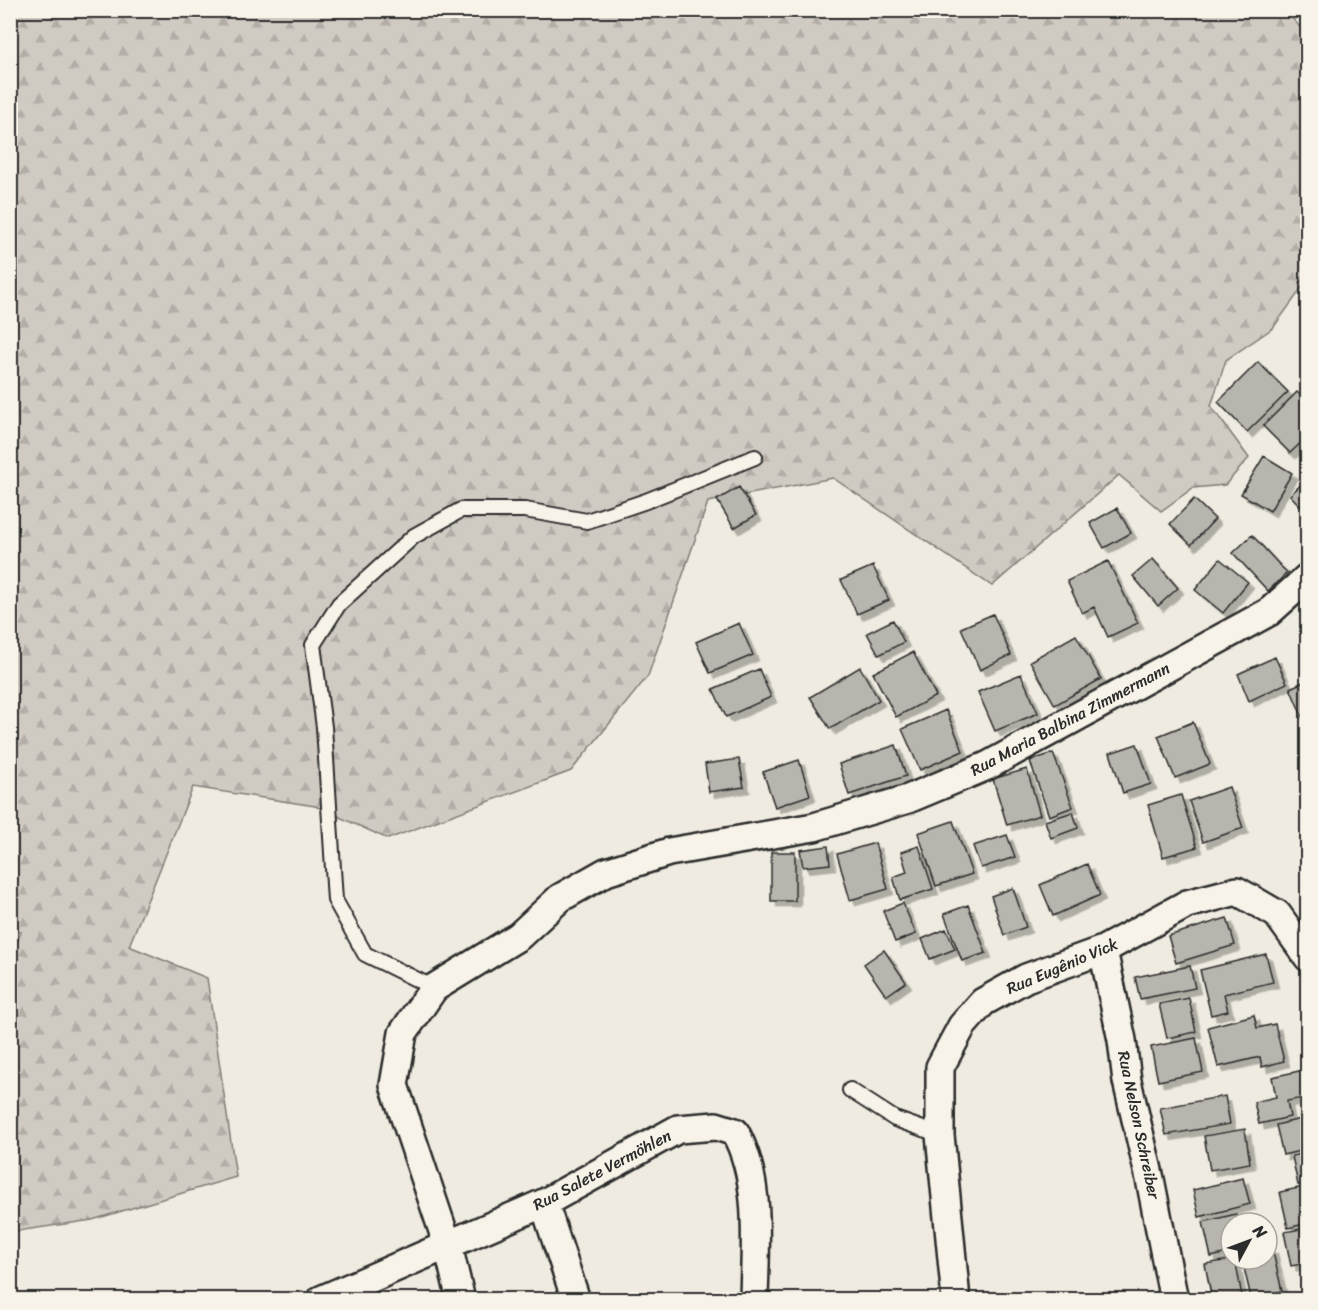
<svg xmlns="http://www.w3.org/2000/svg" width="1318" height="1310" viewBox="0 0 1318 1310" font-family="Sriracha,sans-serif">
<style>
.forest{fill:url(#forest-firs);stroke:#7d7b76;stroke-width:1.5}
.building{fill:#b8b5ae;stroke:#2b2b2b;stroke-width:1.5;filter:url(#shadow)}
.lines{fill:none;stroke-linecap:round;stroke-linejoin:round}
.lane-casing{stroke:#2b2b2b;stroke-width:18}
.street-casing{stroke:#2b2b2b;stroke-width:32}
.lane{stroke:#f7f3e8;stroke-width:14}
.street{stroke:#f7f3e8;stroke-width:27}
.labels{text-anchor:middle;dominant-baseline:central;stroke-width:5;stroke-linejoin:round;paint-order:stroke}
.street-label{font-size:16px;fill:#2b2b2b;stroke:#f7f3e8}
</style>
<defs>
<pattern id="forest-firs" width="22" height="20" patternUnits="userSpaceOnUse" patternTransform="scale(1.5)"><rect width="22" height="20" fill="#cfcbc2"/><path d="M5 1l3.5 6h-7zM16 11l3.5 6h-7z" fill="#b2aea7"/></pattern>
<filter id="shadow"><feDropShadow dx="5.5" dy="5.5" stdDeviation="0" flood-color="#0004"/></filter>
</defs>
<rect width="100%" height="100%" fill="#efebe0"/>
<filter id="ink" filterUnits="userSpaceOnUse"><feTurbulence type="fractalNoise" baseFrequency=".0167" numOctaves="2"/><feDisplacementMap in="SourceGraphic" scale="12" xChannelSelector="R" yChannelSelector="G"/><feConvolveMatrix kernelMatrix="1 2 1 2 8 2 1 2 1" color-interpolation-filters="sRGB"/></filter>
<g filter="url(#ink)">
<!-- forest -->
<path class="forest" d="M1285,10l22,25v246l-34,47 -47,32 -15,46 38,52 -24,27 -32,3 -32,23 -42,-36 -127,111 -159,-108 -125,24 -60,174 -77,95 -183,68 -73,-33 -122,-19 -64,159 78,32 29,199 -144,43 -81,12 -1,-273 11,-27 -11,-3 1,-918z"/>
<!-- building -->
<path class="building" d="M1258,362l30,30 -41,40 -29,-30z
M1297,392l11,10v34l-18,17 -27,-27z
M1264,456l28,17 -22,38 -29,-17z
M1308,478v36l-18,-19z
M739,487l17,28 -22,13 -17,-28z
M1194,499l21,20 -24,26 -21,-21z
M1117,508l14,25 -27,15 -14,-25z
M1252,535l35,38 -19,18 -35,-38z
M1153,559l25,29 -20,18 -25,-30z
M1220,559l28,23 -25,31 -28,-23z
M1108,561l30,62 -30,14 -14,-30 -12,6 -15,-32z
M873,566l16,34 -32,14 -16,-34z
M993,614l18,41 -31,15 -19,-42z
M893,620l11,22 -25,13 -12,-22z
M739,623l14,32 -43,18 -14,-31z
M1076,635l25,44 -46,26 -25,-44z
M913,652l23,44 -40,21 -23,-44z
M1275,657l12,26 -38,18 -11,-27z
M860,667l19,33 -49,29 -20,-32z
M759,669l12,28 -45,20 -13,-28z
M1021,674l17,39 -43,18 -17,-39z
M1308,680v50l-18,-42z
M946,710l17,41 -43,19 -18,-41z
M1193,722l17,42 -35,14 -17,-42z
M1137,744l14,40 -28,9 -13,-40z
M896,745l10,31 -57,19 -10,-31z
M1053,753l20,54 -24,9 -19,-55z
M739,759l5,28 -35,5 -4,-28z
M799,760l11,35 -35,12 -12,-35z
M1027,769l13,46 -33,10 -14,-46z
M1229,787l14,41 -40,14 -14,-41z
M1181,795l16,52 -34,10 -15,-52z
M1073,812l5,16 -27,10 -6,-17z
M953,821l19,53 -36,12 -18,-53z
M1007,835l8,22 -34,11 -8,-22z
M875,843l13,46 -38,11 -13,-46z
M828,846l2,18 -27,3 -3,-17z
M919,846l14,43 -33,11 -7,-23 14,-5 -6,-20z
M771,852h24v49h-24z
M1087,864l13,31 -47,21 -13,-31z
M1013,888l13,39 -22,8 -13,-39z
M903,903l13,31 -21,8 -12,-31z
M968,905l18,48 -24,8 -18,-47z
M1227,918l8,27 -59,18 -8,-27z
M946,929l9,20 -25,10 -8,-20z
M884,950l22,32 -20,14 -22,-32z
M1266,954l7,28 -49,12 4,17 -17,4 -11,-45z
M1190,966l5,22 -55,11 -5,-22z
M1189,998l7,34 -29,6 -8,-34z
M1254,1015l3,13 18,-4 9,37 -22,6 -2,-10 -42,10 -10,-40z
M1196,1038l7,34 -45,9 -7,-34z
M1308,1069v28l-21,4 3,16 -31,7 -5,-22 22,-5 -4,-20z
M1225,1096l5,28 -64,11 -6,-27z
M1305,1118l3,10v21l-25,6 -7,-30z
M1245,1129l5,34 -40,7 -6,-34z
M1308,1153v30l-10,2 -6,-29z
M1243,1178l7,26 -51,13 -6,-27z
M1308,1186v37l-20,5 -8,-36z
M1236,1214l2,9h-7v29l-20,5 -8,-35z
M1301,1229l7,34 -17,3 -7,-34z
M1272,1248l10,43 -31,7 -9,-39h25v-10z
M1235,1259l7,37 -30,4 -7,-36z"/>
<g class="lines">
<defs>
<path id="lane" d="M434,988l-69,-34 -30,-54 -11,-173 -11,-82 26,-41 75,-68 47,-26h64l62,11 59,-20 109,-44
M850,1090l45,29 45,16"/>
<path id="street" d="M1103,950l19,90 5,41 23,98 24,121
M544,1203l32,97
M321,1300l223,-97 134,-74 38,-3 19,6c27,49 20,113 19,168
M461,1300l-13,-54 -54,-161 9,-52 31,-45 85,-52 41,-38 46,-26 63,-20 145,-25 94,-28 79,-33 282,-154 39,-35
M956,1300l-16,-165v-68l22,-41 21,-24 43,-24 77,-28 84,-46 50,-13 40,23 31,43"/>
</defs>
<!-- lane casing -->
<use href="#lane" class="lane-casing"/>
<!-- street casing -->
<use href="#street" class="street-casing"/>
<!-- lane -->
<use href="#lane" class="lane"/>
<!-- street -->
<use href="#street" class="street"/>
</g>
</g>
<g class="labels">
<!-- street labels -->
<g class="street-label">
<text transform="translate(1070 719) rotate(-28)">Rua Maria Balbina Zimmermann</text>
<text transform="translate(1062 966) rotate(-23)">Rua Eugênio Vick</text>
<text transform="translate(1139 1125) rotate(78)">Rua Nelson Schreiber</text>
<text transform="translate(602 1170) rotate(-28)">Rua Salete Vermöhlen</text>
</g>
</g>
<!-- margin -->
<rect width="1318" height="1310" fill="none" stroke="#f7f3e8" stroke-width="36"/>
<rect x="18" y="18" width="1282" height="1274" fill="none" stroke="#2b2b2b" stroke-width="2" filter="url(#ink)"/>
<!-- north arrow -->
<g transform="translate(1249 1241) rotate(49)"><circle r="28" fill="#f7f3e8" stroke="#a5a39c" stroke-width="1.5"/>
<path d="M0-4.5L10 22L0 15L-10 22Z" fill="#2b2b2b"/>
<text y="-9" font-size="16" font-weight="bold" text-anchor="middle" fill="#2b2b2b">N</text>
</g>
</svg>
